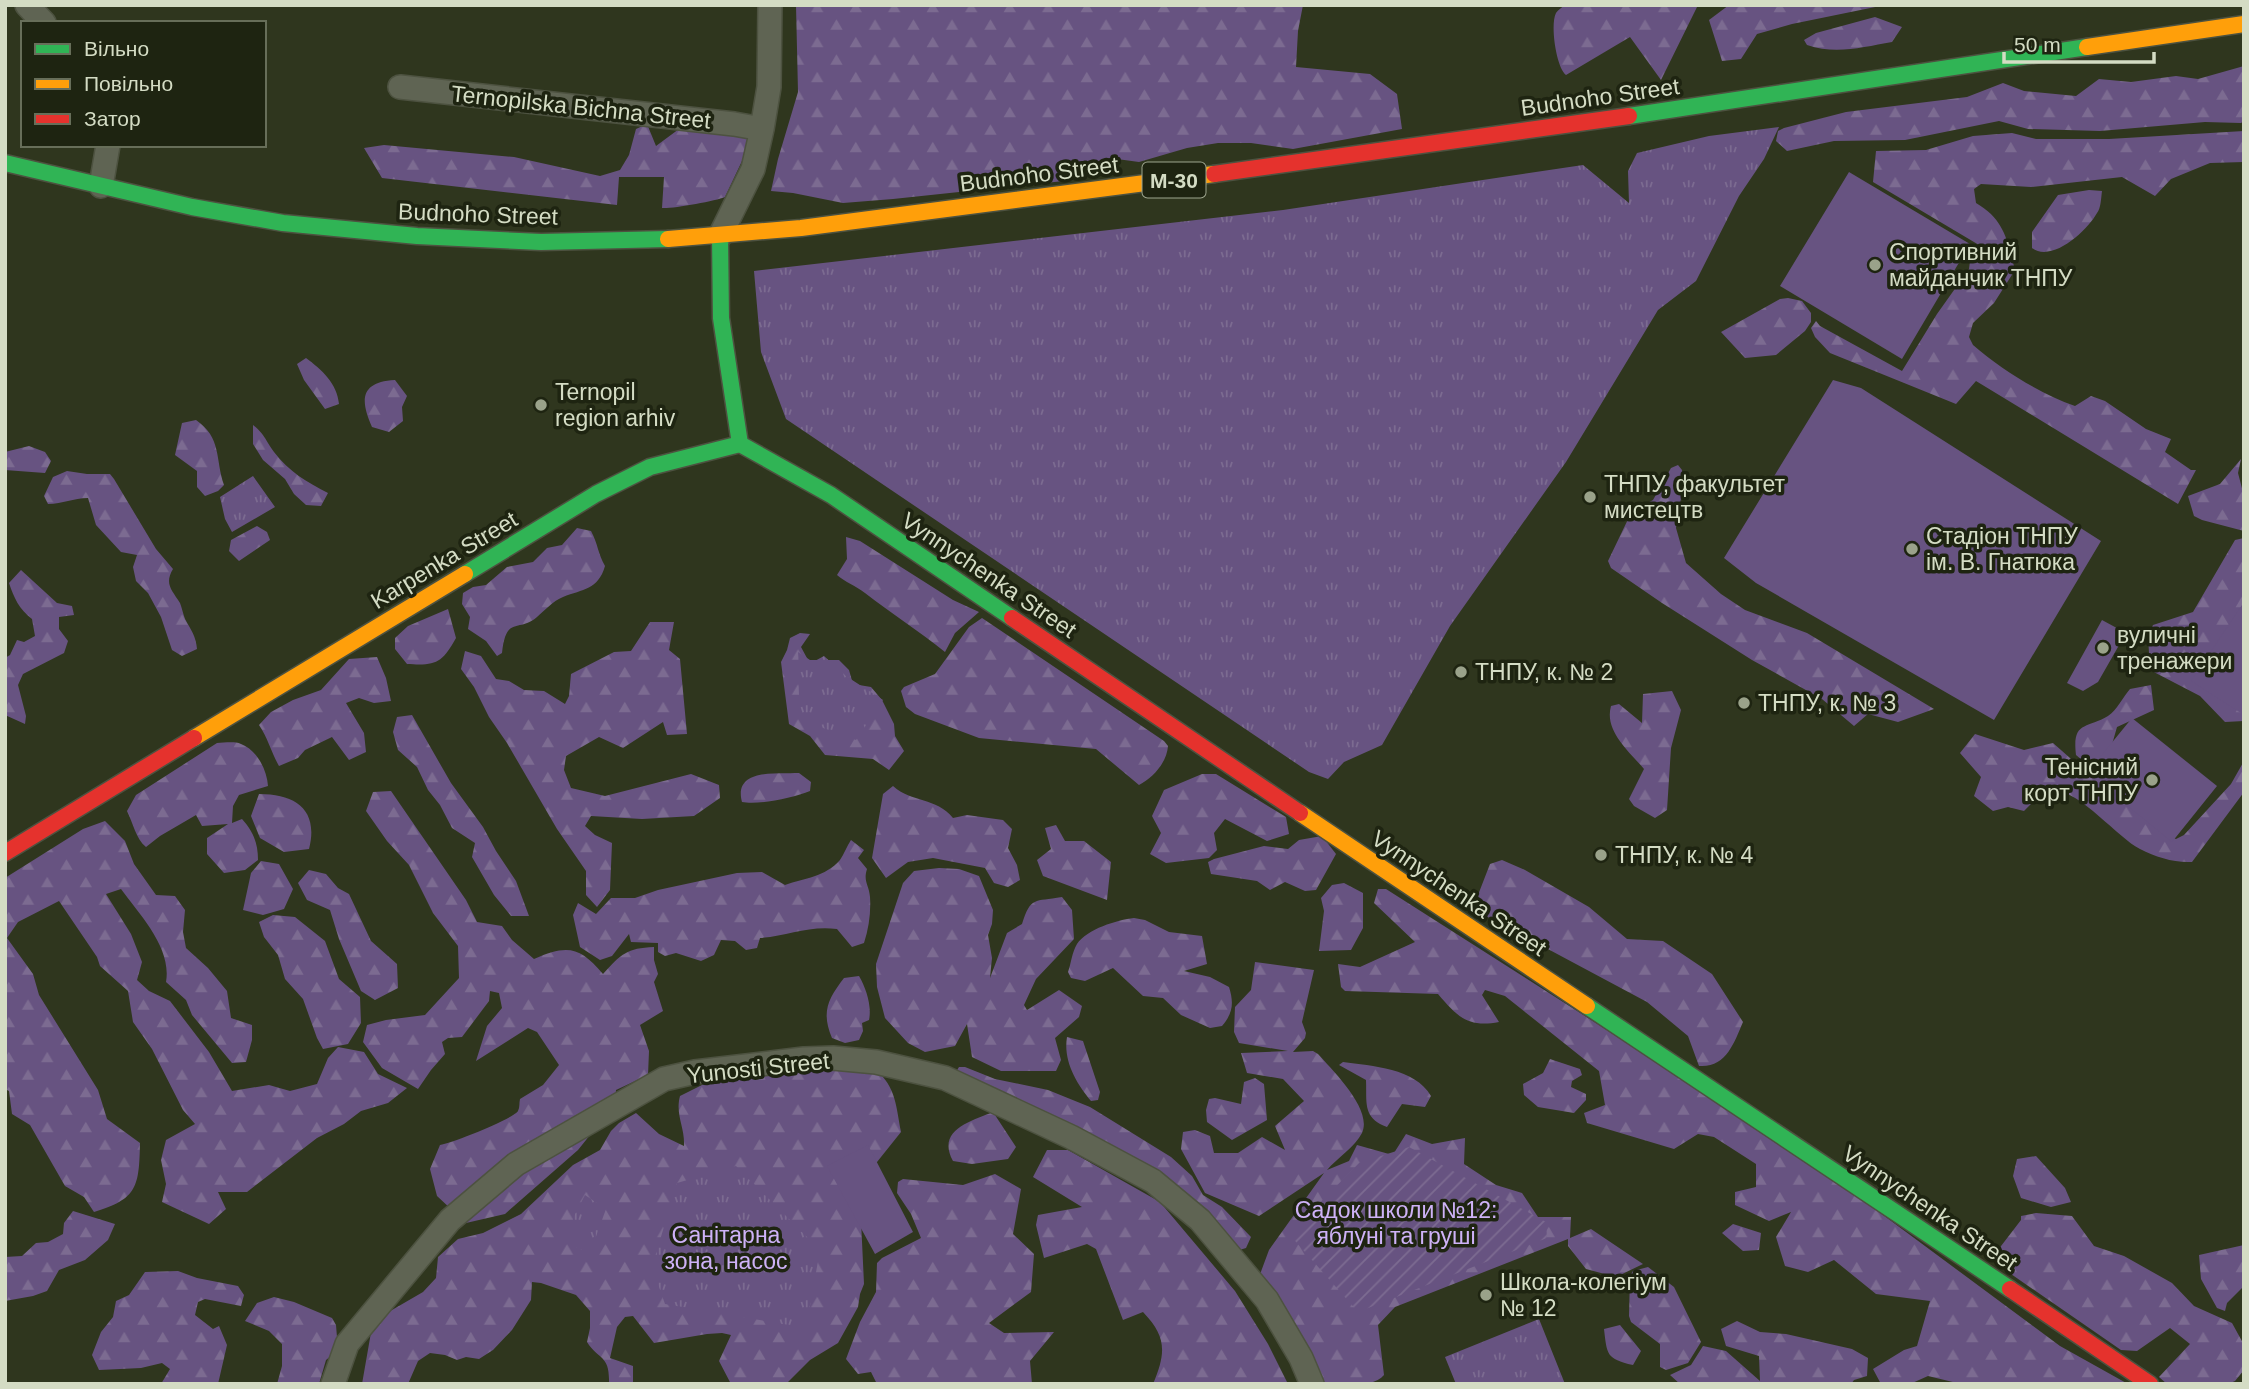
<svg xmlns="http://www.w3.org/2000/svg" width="2249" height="1389" viewBox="0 0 2249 1389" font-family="Arial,sans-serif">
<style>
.forest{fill:url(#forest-firs)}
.park{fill:url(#park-tufts)}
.garden{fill:url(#garden-furrows)}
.pitch{fill:#675381}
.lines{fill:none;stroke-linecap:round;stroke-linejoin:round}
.street-casing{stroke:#4d5240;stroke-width:26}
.fast-casing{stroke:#4d5240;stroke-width:19}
.slow-casing{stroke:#4d5240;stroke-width:19}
.jam-casing{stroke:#4d5240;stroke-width:19}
.street{stroke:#5f6453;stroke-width:23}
.fast{stroke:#30b455;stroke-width:16}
.slow{stroke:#ff9f0a;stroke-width:16}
.jam{stroke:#e5322d;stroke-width:16}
.poi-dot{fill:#9aa28a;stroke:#1e2411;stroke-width:2.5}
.labels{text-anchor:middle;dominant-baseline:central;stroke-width:7;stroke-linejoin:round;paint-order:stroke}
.shield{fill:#1e2411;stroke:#9da58e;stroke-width:2}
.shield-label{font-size:21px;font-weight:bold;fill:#d4dcc4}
.street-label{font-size:23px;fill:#d4dcc4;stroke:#1e2411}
.poi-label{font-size:23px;fill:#d4dcc4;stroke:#1e2411;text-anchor:start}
.park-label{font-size:23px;fill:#ceb2f7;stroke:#1e2411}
</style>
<defs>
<pattern id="forest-firs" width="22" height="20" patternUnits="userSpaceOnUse" patternTransform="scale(1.75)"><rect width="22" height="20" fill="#675381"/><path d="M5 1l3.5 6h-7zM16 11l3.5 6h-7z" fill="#7c6b91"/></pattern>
<pattern id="park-tufts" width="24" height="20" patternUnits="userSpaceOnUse" patternTransform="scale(1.75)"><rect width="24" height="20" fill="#675381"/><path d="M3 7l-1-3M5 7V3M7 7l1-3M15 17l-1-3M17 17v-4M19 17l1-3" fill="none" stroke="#7c6b91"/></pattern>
<pattern id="garden-furrows" width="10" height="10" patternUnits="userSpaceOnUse" patternTransform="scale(1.75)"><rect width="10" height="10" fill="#675381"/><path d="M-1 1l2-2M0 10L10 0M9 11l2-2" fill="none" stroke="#7c6b91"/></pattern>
</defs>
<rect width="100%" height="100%" fill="#2f361e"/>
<!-- forest -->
<path class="forest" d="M796,5h507l-5,26 -2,36 74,7 27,20 5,35 -109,20 -42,-6h-33l-31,5 -48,14 -22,-3 -34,20 -190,20 -50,4 -50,-10 -22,-2 7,-32 20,-67z
M1565,5h133l-37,75 -31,-43 -64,38c-10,-8 -16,-51 -10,-62 2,-3 6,-6 9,-8z
M1729,5h156l-93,19 -35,10 -16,25 -19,2 -13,-41z
M1875,17l27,10 -10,15c-29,5 -56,13 -85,3l-3,-5 12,-7z
M2244,66v55l-3,2 -36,-1 -105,9 -72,-2 -29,-8 -94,19 -71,1 -47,10 -11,-10 2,-10 6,-3 62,-16 121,-15 36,-14 21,8 52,5 23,-17 32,3 45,-6 22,3z
M647,124l9,22 23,-17 70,6 1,9 -25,53c-9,4 -54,12 -63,11l2,-31h-45l-2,28 -235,-27 -18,-30 20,-3 130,12 86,19 20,-6 9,-15 7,-26z
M2244,131v31l-34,1 -39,16 -16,17 -33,-19 -91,10 -50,-3 -7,5 2,14c29,17 31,37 39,67l-21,33 -21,20 -4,14 4,8c29,25 66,48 102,61l16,-10 14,5 41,28 25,10 -6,13 26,18h5l-18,34 -202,-123 -20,23 -126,-51 -15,-16 -4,-9 5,-7 4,5 82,45 35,-57 32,-45 1,-8 9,-16 -106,-63 3,-31 50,-1 47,-14 39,-3 24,6h73z
M2089,190l13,1c-1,7 -1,17 -5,22 -10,18 -45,50 -65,35v-16l26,-37z
M1788,298l14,3 9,12v9l-6,9 -29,24 -31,3 -24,-26 59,-33z
M306,358c16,12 31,25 33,46l-14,5 -21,-29 -7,-16z
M395,380l12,16 -5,11 1,14 -14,11 -17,-5c-12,-27 -12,-45 23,-47z
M196,420c26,18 19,39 28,65l-6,6 -13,5 -8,-9v-16l-22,-16 7,-32z
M253,425c13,11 12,15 21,27 15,20 33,30 54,41l-7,13 -15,-1 -12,-11 -9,-15 -22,-19 -10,-16z
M29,446l16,6 6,9 -6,12 -40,-3v-18z
M2241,459l-3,14 6,23v35l-42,-11 -8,-4 -6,-20 32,-12z
M1678,465l4,5 1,16 -7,42 10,35 35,31 24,16 62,23 127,76 -36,13 -30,-8 -14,12 -32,-27 -70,-39 -90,-57 -51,-35 -3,-7 24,-50 21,-11 18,-32z
M67,471l20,3h23l4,5 42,70 17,20c-9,15 -1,21 7,34 2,5 3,11 5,16 6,11 11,17 12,30l-15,7 -10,-6 -11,-33 -13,-24 -12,-12 -3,-14 4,-12 -16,-3 -25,-27 -8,-27c-15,0 -25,6 -40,6l-4,-8 9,-19z
M257,526l10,6 3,8 -31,21 -10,-10 2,-11z
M577,528l14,3c7,13 7,23 14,35 -7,24 -22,23 -42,31 -10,4 -18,13 -26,20 -19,16 -31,-2 -35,36l-5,3 -11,-15 -18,-12 2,-12 -8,-13 1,-11 10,-6 13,-2 21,-18 26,-5 14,-14 15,-3z
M846,537l14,4 93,59 26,12 -24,21 -10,19c-26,-21 -54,-39 -80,-59 -9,-7 -20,-11 -28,-18l10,-16z
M2244,538v183l-19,1 -25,-26 -50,-26 -2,-34 5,-11 40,-13 42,-72z
M21,570l36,33 15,3 2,9 -15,2v12l9,12 -4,12 -41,21 -5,11 8,31 -1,8 -20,-9v-57l5,-3 7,-15 7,2 11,-6 -3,-17c-13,-10 -18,-21 -23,-36z
M448,609l8,29c-14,25 -20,28 -49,26l-12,-15v-11l13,-12z
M982,618l182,123 4,5c-1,16 -15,32 -29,39l-43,-36 -117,-11 -64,-24 -9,-7 -5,-16 3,-4 31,-13 34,-47z
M650,622h24l-5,28 11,9 7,75 -20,1 -4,-13 -40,26 -24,-11 -33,19 -2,14 7,18 34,8 86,-22 28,11 1,13 -26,18 -52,3 -51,-3 -6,10 10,9 17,8 -2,47 -13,17 -11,-12v-24l-29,-42 -50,-86 -18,-26 -15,-30 -13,-18 4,-18 16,5 15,23 13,2 15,9 20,1 21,13 4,-8 2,-22 43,-22 17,-1z
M800,633l10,1 -9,13 7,13h31l10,10 4,14 18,3 11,13 12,24 1,12 9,15 -15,19 -16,-11 -48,-4 -15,-19 -21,-12 -8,-62 6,-12 3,-12z
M377,657l9,21 5,23 -17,2 -15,-5 -13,5 18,30 2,19 -17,8 -17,-23 -27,13 -7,8 -19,8c-8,-14 -11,-28 -20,-41l12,-13 22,-12 28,-10 28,-31z
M2151,685l3,25 -37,17 -10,35 -25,-2 -6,-5c-4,-34 10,-26 32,-39 9,-6 15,-19 22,-27z
M1672,691l9,19 -10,38 -4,62 -12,8 -21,-12 -5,-7 15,-30c-15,-18 -40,-38 -33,-63l8,-2 23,19 1,-29z
M412,715l39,68 32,44 13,24 20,30 13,35h-18l-17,-21 -22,-38 3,-14 -23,-15 -12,-23 -12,-15 -11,-23 -19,-17 -5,-18 4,-15z
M1975,734l49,16 29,-7 34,30 29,17 46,43 14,6 8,-4 47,-51 13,-23v31l-52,70c-18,1 -36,-5 -52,-13 -22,-11 -61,-59 -85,-58 -14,1 -22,11 -31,20l-16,-4 -15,4 -19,-15 7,-19 -21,-24z
M217,743c7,0 17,-2 24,1 16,6 26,26 27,42l-29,9 -6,11 -1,17 10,-4c11,12 16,24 16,41l-13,10 -21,3 -17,-19v-16l21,-14 -26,2 -6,-11 -36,21 -14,11c-10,-8 -13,-24 -19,-36l9,-16z
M799,773l12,9 -1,9c-17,7 -51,14 -68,11 -9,-34 35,-28 57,-29z
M1202,774h14l70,43 3,17 -22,7 -42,-22 -11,14 3,17 -8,8 -43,5 -16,-9 11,-21 -9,-17 12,-26z
M893,786c19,17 43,11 60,32l14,-3 36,5 9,9 -4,19 9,17 3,15 -12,7 -14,-4 -9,-15 -52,-10 -25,4 -22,16 -14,-20 11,-64z
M391,791l75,109 11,22 25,4 10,14 22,19c34,-15 46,-12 69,15 18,-20 24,-26 51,-27v13l4,14 -4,8 9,29 -23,14 9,26 -1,24 -32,15 -2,26 -24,19 -12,15 -73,64 -39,9 -29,-27 -7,-27 10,-24c12,-2 73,-26 78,-34 2,-4 1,-8 2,-12l23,-14 16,-20 -22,-33 -9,-4 -52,33 11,-35 15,-18 -3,-15 -9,-2 -1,10 -27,36 -14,1 -6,4 3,12 -14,16 -13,19 -36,-21 -19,-26 4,-17 19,-5 39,-5 34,-37 -1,-32 -25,-33 -24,-48 -22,-24 -21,-30 7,-19z
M259,794c37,0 60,16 50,55l-25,3 -24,-14 -9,-22z
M105,821l20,20 9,23 22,31 19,1 10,14 -2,22 3,16 22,20 19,23 4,27 21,7v15l-6,22 -14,1 -40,-48 -6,-15 -20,-18c6,-34 -26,-67 -45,-93l-15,5 25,40 11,28 -5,18 12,11 21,10 39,51 23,39 37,-6 21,6 27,-7 11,-26 10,-11 26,5 14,22 29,14 -19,15 -27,8 -17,13 -27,14 -70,54h-29l8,17 -17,15 -47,-22 4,-18 -5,-24 5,-20 29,-16 -12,-14 -31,-61 -19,-27 -5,-31 -28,-25 -3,-9 -38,-56 -41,21 -11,16 26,36 6,21 59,95 9,29 33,24c-1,43 -2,56 -46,69l-10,-15 -19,-11 -35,-61 -18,-11 -3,-23 -4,-2v-211l78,-49z
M1056,825l9,16h19l27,21 -4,38 -64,-24 -6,-16 14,-11 -6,-21z
M1322,836l14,18 -20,36 -11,1 -20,-9 -15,8 -13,-9 -46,-7 -3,-12 6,-3 50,-13 24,3 11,-9z
M851,840l13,10 -6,8 9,11c-4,13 2,15 3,28 1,15 -1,31 -6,46l-12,4 -15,-18c-27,-4 -50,7 -77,9l-3,10 -11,2 -11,-9 -14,-1 -7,15 -13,6 -25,-8 -11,3 -7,-4v-9l-27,-1 -2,-8 -17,22 -12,4 -20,-13 -7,-32 5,-12 18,11 15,-16h24l23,-8 79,-17 25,-1 23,13c20,-7 40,-8 55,-25 4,-6 7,-14 11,-20z
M1502,860l23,10 64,37 38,32 36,2 49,33 31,48c-9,21 -17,46 -44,44l-11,-30 -41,-34 -163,-87 -6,-20 12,-31z
M261,861l18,3 14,25 -9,20 -21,6 -20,-5 8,-37z
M939,868l20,1 20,7 14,34 -1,14 -4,11 4,23 -2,20 17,-45 15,-9c9,-28 12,-22 40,-27l10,13 2,29 -38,40 -12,26 3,5 32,-20 23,16 -3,11 -24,21 6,22 -5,11h-55l-29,-14 -5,-33 -12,22 -30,6 -17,-9 -23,-25 -8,-31 -1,-23 27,-81 11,-12z
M309,870l17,4 12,14 11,6 22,47 26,23 1,24 -23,12 -14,-9 -22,-52 -9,-29 -23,-10 -9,-17z
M1344,883l19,10v35l-12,22 -32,1 5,-40 -3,-13 11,-13z
M1378,889h8l412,263 262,194 68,38h-167l-33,-8 -18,8h-29l-8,-15 31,-19 13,-4 13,-45 -54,-7 -42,-34 -26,12 -23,-6 -9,-29 15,-25 -22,9 -34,-16v-13l21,-5v-23l-42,-27 -16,-3 -24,15 -87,-26 -3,-10 21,-8 -6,-34 -94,-75 -20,-6 -3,5 17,27c-32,6 -42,-6 -61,-28l-93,-3 -4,-4 -3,-23 22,3 55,-25 -41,-39z
M273,915l22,2 30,24 14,38 21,18 1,26 -13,21 -25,5 -6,-11 -14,-39 -18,-20 -7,-24 -14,-18 -5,-15z
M1134,918l11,2 24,12 33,4 5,28 -23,7 26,6 19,10c5,16 4,26 -7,39l-12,2 -29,-13 -18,-17 -20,-2 -30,-28 -28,13 -14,-3 -3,-6c3,-8 4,-20 9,-28 10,-15 40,-24 57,-26z
M1255,962l59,8 -12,52 4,11 -1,5 -12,14 20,-1 5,3c14,16 55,55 44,79 -7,14 -25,25 -35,37l22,-9 8,-16 32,9 5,-1 12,-19 26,10 33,-6 -1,26 32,21 26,8 16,24h33l-1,21 21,-9 52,35 -27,13 -30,-8 -18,-23v-7l-173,68 -17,18 6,50c-11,14 -47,9 -65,9l-60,-107 10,-27 55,-77 -65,43 -54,-23 -24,-44 2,-17 12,-2 15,6 4,17h24l24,-16 23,13 -10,-24 29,-25 -21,-22 -36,-6 -6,-20 47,-2 -49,-8 -5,-11 1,-25 16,-17z
M859,976c7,12 13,30 10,44l-7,3 1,8 -4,9 -14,3 -13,-5c-11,-26 -4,-39 12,-60z
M1067,1037l16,4 17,51 -2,8 -7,1c-15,-18 -28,-40 -24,-64z
M1550,1059l30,10 2,6 -10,6 -1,6 15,7v6l-12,13 -36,-6 -14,-12 -1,-11 20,-11z
M1343,1062c29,4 72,6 88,34l-6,11 -23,-3 -15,23c-25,-9 -20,-25 -21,-47l-27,-15z
M870,1064c26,22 25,36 31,68l-28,35 -13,32 4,85 -4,10 -2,13 -20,36 -28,17 -24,24h-55l-12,-23 12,-26 -9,-2 -15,1 -53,9 -21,-27 -8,1 -8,10 -7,31 23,8v18h-24c1,-30 -10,-23 -22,-42l3,-14v-17l-14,-16 -35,-12 -9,-1 -1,18 -19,30 -19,20 -14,9 -13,-2 -9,3 -12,-5 -15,-2 -12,8 -10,23h-46l11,-63 50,-29 13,-14 2,-21 20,-18 25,-6 38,-19 52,-49 27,-15 11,-19 8,-8 17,-10 23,21 25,12c1,-19 -9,-31 -4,-50l22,-11 34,-10z
M959,1067h6l30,12 53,11 42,17 81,50 21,19 11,19 19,12 29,30 -5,11 -10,3 -47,-46 -233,-133z
M1255,1078l9,6 3,36 -35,20 -25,-18 -1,-12 3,-11 6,-1 26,6 3,-22z
M993,1112l23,35 -8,12 -36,5 -19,-3c-17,-31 18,-40 40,-49z
M1047,1150h21l92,52 75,89 33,53 20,40h-135c13,-31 14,-47 -10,-72l-20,8 -27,-71 -9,-5 -43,14 -8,-33 2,-10 44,-8 -49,-30z
M2036,1156l29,32 6,14 -20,5 -30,-9 -8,-22 4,-17z
M995,1174l26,15 -8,45 21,20 -3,38 -42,31 15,10 50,-1 -24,29 2,23h-155l-6,-12 -13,2 -12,-15 14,-37 16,-30 1,-29 5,-5 39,-20 -10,-24 -14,-21 1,-11 5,-3 60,6z
M73,1211l42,13 -7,16 -23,20 -26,10 -12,21 -14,5 -28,5v-44l17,-1 14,-13 12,-1 15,-8 1,-11z
M2036,1213l36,3 22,30 30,10 48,27 22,23 38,17 11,20 1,27 -9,11 -7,3h-61l-8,-7 31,-33 -20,-16 -33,23 -16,-1 -123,-85v-15l23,-30v-4z
M1733,1224l28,9 -2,17 -16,1 -21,-18z
M2244,1245v41l-17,17 -2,8 -8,-3 -16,-29 -2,-24z
M1648,1267l26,20 27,55 -13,21 -22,7 -6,-3v-23l-29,-22 -2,-6 1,-40 3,-5z
M178,1271l19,7 41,8 6,9 -3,11 -36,-7 -7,3 -3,13 18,14 6,-3 8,19 -9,39h-57l9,-15 -8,-6 -21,5 -42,2 -7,-15 9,-23 12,-15 3,-16 13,-6 16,-23z
M274,1297l20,5 38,16 4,7 2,25 -12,10 -7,24h-42l5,-18v-22l-13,-13 -24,-10 12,-18z
M1737,1321l23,11 26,2 66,15 16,9 -1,18 -13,4 -3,4h-171l-10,-9 21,-10 12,-19 23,5 34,30 -1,-25 -33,-10 -5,-17z
M1620,1325l21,26 -8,14c-27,-6 -26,-11 -29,-36z"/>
<!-- park -->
<path class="park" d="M1779,127l-15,32 -25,37 -43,85 -38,29 -92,152 -116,164 -68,119 -38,17 -16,17 -19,-7 -523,-353 -25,-67 -7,-81 529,-61 300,-45 46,38 -1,-32 9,-18 72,-17z
M253,476l22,31 -43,25 -7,-13 -5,-22z
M798,652l15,10 11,-6 22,20 37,24 -27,40 -52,-19c-8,-20 -4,-46 -6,-69z
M736,1166l84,84 -14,78 -141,-24 -13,-37 25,-84z
M585,1195l21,14 -16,44 -29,-12z
M1539,1319l26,65h-109l-11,-27z"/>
<!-- garden -->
<path class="garden" d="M1409,1147l137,75 1,16 -189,74 -69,-78 70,-71z"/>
<!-- pitch -->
<path class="pitch" d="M1849,172l121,72 -68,115 -122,-73z
M1833,380l28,8 240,153 -107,179 -238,-137 -32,-25z
M2244,602v113l-53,-34z
M2102,620l24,13 -28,49 -15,9 -16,-8z
M2132,718l85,68 -45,56 -85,-69z
M868,1145l45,87 -38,22 -48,-88z"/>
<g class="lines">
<defs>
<path id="street" d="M27,5l17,18
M400,87l334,37 28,5
M101,186l7,-41
M720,236l33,-67 9,-40 7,-42 1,-82
M333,1384l14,-40 103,-124 66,-56 148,-85 31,-7 109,-13 29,-1 43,4 69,16 126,59 82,44 47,39 67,80 34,58 11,26"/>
<path id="fast" d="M1629,116l458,-69
M5,163l187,44 91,16 134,13 124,6 127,-3
M720,236l1,82 19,126 91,51 181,123
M465,574l131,-80 54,-27 90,-23
M1587,1006l423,283"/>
<path id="slow" d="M2087,47l157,-23
M668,239l133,-11 413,-54
M194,738l271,-164
M1300,813l287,193"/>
<path id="jam" d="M1214,174l415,-58
M1012,618l288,195
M5,853l189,-115
M2010,1289l140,95"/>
</defs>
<!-- street casing -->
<use href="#street" class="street-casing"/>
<!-- fast casing -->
<use href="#fast" class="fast-casing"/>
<!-- slow casing -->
<use href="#slow" class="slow-casing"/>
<!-- jam casing -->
<use href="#jam" class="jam-casing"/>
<!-- street -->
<use href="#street" class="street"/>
<!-- fast -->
<use href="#fast" class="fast"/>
<!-- slow -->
<use href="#slow" class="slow"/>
<!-- jam -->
<use href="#jam" class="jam"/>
</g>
<!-- markers -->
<g class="poi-dot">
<circle cx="1875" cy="265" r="7"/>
<circle cx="541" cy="405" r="7"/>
<circle cx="1590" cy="497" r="7"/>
<circle cx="1912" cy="549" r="7"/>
<circle cx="2103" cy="648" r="7"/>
<circle cx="1461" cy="672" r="7"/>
<circle cx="1744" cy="703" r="7"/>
<circle cx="2152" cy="780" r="7"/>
<circle cx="1601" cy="855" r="7"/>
<circle cx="1486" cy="1295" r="7"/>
</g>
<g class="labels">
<!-- shield labels -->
<rect class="shield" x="1142.5" y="162.5" width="63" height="35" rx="5"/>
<g class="shield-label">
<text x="1174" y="180">М-30</text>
</g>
<!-- street labels -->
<g class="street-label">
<text transform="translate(1600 97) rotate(-8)">Budnoho Street</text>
<text transform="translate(581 107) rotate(6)">Ternopilska Bichna Street</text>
<text transform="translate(1039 174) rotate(-7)">Budnoho Street</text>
<text transform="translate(478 214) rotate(2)">Budnoho Street</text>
<text transform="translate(444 560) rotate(-31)">Karpenka Street</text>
<text transform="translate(989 575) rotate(34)">Vynnychenka Street</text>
<text transform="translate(1459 893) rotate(34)">Vynnychenka Street</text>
<text transform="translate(758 1068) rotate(-6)">Yunosti Street</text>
<text transform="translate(1930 1208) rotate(34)">Vynnychenka Street</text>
</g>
<!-- poi labels -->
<g class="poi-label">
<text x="1889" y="252">Спортивний<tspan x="1889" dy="26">майданчик ТНПУ</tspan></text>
<text x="555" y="392">Ternopil<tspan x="555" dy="26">region arhiv</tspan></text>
<text x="1604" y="484">ТНПУ, факультет<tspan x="1604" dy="26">мистецтв</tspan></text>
<text x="1926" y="536">Стадіон ТНПУ<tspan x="1926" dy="26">ім. В. Гнатюка</tspan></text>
<text x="2117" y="635">вуличні<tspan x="2117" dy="26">тренажери</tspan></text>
<text x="1475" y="672">ТНПУ, к. № 2</text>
<text x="1758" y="703">ТНПУ, к. № 3</text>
<text x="2138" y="767" text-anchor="end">Тенісний<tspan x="2138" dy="26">корт ТНПУ</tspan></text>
<text x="1615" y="855">ТНПУ, к. № 4</text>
<text x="1500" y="1282">Школа-колегіум<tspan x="1500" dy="26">№ 12</tspan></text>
</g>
<!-- park labels -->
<g class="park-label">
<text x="1396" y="1210">Садок школи №12:<tspan x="1396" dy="26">яблуні та груші</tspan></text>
<text x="726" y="1235">Санітарна<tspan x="726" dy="26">зона, насос</tspan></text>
</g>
</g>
<!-- border -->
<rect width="2249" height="1389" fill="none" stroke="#d4dcc4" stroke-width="14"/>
<!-- legend -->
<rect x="21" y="21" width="245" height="126" fill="#1e2411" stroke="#676e59" stroke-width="2"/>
<rect x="35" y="44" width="35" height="10" fill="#30b455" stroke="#676e59" stroke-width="2"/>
<text x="84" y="56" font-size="21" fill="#d4dcc4">Вільно</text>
<rect x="35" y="79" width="35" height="10" fill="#ff9f0a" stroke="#676e59" stroke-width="2"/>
<text x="84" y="91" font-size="21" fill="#d4dcc4">Повільно</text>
<rect x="35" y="114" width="35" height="10" fill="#e5322d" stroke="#676e59" stroke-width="2"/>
<text x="84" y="126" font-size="21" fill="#d4dcc4">Затор</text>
<!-- scale -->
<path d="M2004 52v10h150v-10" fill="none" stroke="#d4dcc4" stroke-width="3.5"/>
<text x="2014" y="52" font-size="21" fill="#d4dcc4" stroke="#1e2411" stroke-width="5" paint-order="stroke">50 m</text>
</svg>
